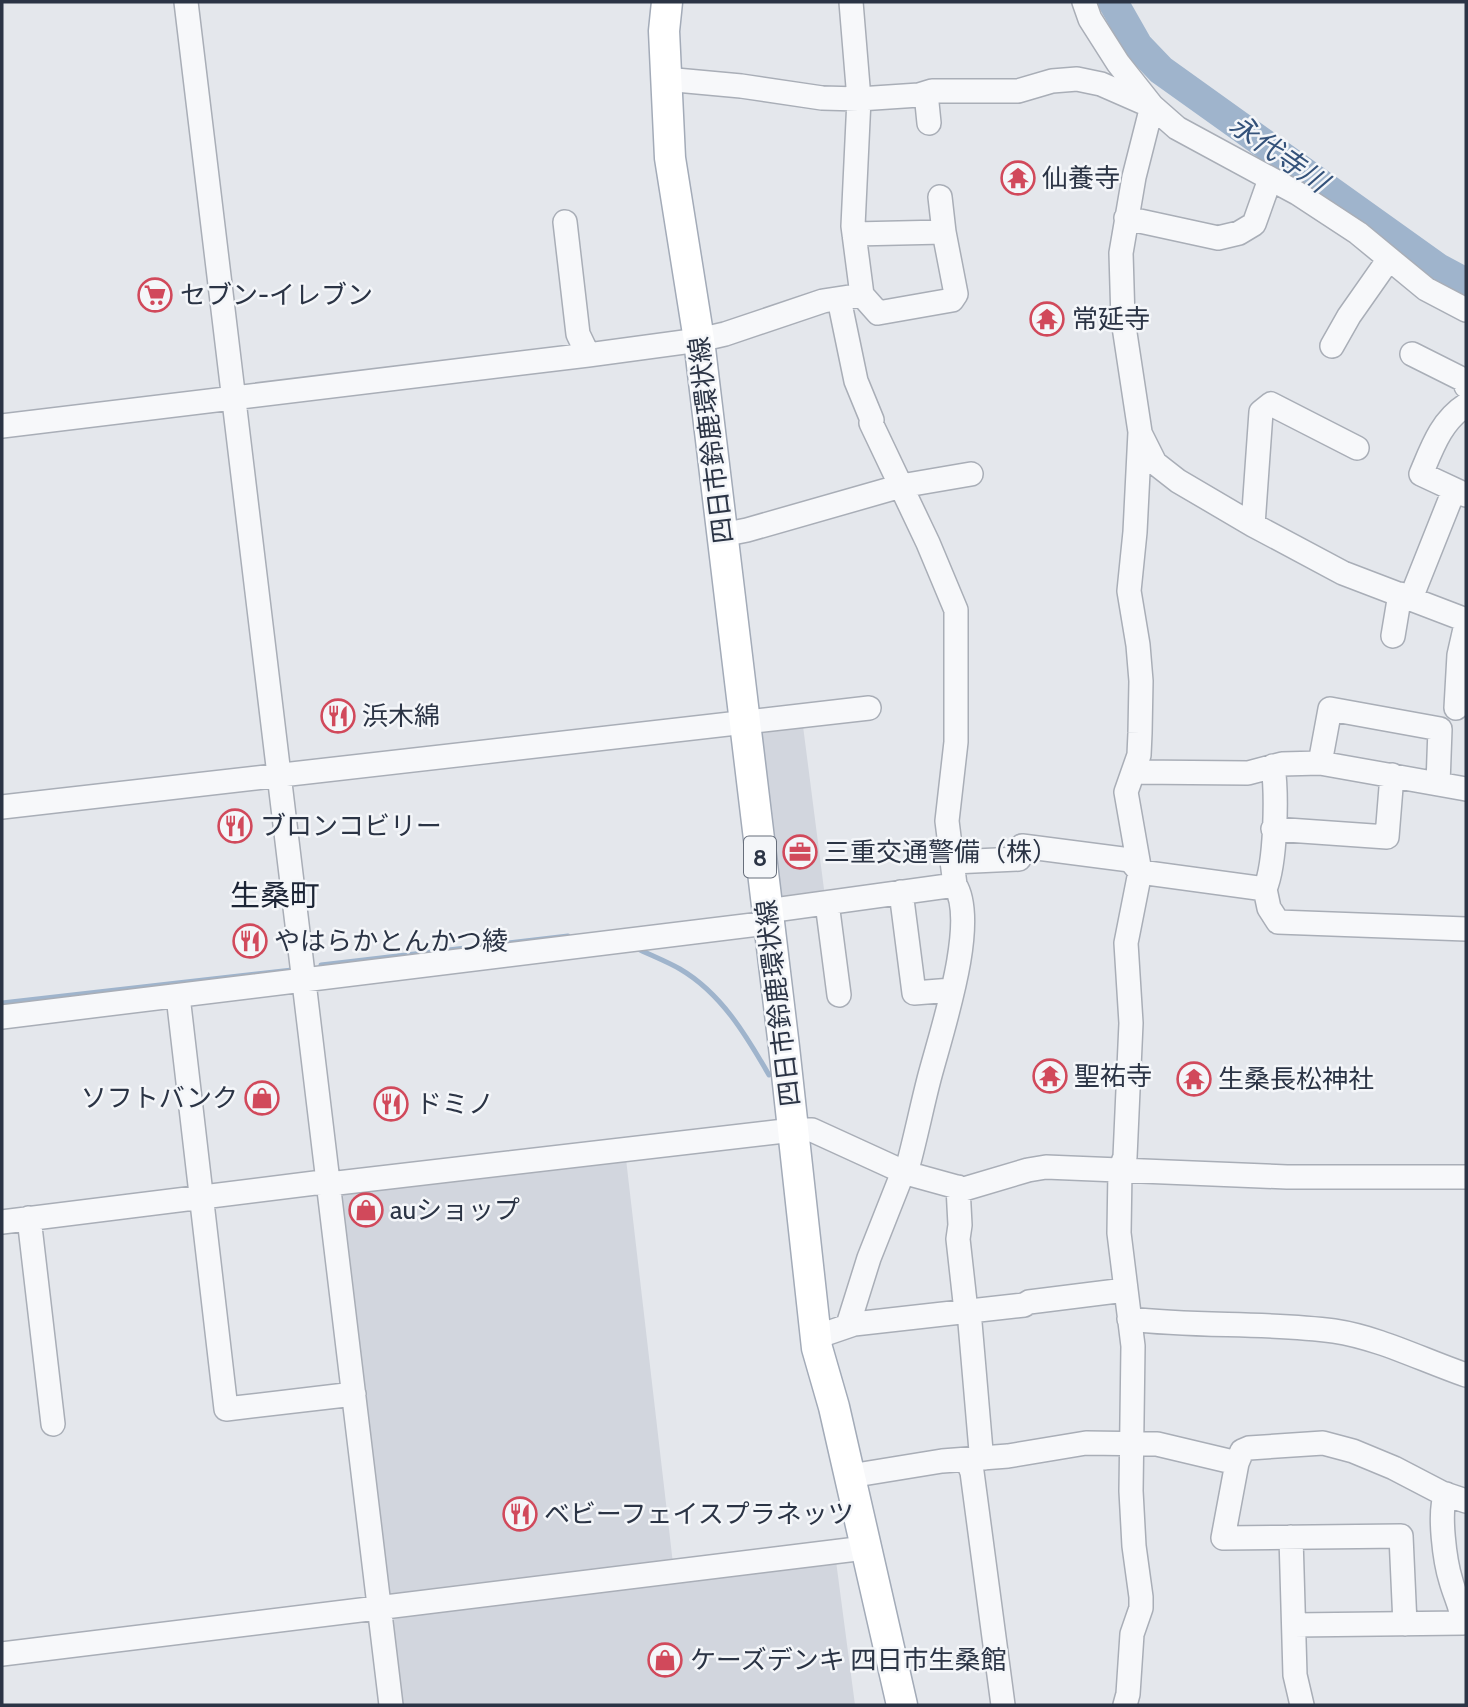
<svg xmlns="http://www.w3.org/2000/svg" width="1468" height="1707" viewBox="0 0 1468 1707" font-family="Cabin,'Noto Sans JP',sans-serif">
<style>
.built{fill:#d2d6de}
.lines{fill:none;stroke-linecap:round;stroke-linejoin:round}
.stream{stroke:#9fb4cc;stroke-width:5}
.river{stroke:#9fb4cc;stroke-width:30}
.minor-casing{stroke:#a9aeb7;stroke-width:26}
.major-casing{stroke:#a3abb8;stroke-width:33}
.minor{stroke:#f7f8fa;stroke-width:23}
.major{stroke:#fff;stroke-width:30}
.labels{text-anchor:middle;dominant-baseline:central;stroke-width:5;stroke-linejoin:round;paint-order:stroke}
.shield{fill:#f4f6f9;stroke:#676e7b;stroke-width:2}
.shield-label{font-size:24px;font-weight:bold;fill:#2b3445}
.poi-label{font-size:26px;fill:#2b3445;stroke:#f4f6f9;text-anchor:start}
.street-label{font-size:26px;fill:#2b3445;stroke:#f4f6f9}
.water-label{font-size:28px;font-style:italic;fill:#34527a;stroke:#f4f6f9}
.quarter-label{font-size:30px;fill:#1d2536;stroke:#f4f6f9}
</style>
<rect width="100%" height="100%" fill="#e4e7ec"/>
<!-- built -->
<path class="built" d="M803,726l22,171 -48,6 -21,-171z
M626,1159l49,422 161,-20 19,144h-452l-61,-511z"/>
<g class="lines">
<!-- stream -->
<path class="stream" d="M636,948c14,7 30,13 44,21 41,24 66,66 89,106
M321,965l247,-29
M2,1003l290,-33"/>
<!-- river -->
<path class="river" d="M1113,2l25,44 23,24 277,198 28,15"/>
<defs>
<path id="minor" d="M186,2l205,1703
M851,2l8,97 -6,127 9,69 16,18 74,-13 4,-6 -12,-62 -4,-35
M1084,2l6,17 28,44 34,43 25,22 120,65 61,40 68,56 40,21
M665,79l76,7 81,12 37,1 60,-4 13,-4h86l34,-10 25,-2 24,5 48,21
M926,93l3,30
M1126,218l92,20 21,-5 15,-9 16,-45
M565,222l13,112 10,21
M854,234l90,-2
M839,299l17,82 16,39 -1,3 57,120 28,67v132l-9,79 8,64c24,38 -15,151 -26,194 -8,31 -14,62 -23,94
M1332,346l17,-30 40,-57
M1412,354l52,26 2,6
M1466,405c-25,16 -34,43 -45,69l45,21
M2,426l586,-71 111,-15 26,-6 98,-33 39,-6
M1141,435l14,28 23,18 75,44 90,48 123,47
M1253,525l8,-113 10,-8 86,44
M722,535l25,-5 154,-44 70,-12
M1411,598l43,-108
M1393,636l7,-42
M1456,708l3,-53 7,-31
M1320,763l10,-54 110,20 -2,55
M1134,772l114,1 34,-9 38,-1 146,26
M2,807l867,-99
M1273,829l114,8 5,-62
M953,862l66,-3 3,-13 108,14 10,12 125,17 4,19 9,14 188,7
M1265,889c11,-26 12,-95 8,-123
M901,892l13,101 38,-3
M827,903l12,92
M767,911l188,-26
M178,996l48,413 128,-15
M2,1017l766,-94
M958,1187l2,38 -2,14 8,72
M29,1218l24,206
M2,1222l313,-39 14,1 464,-54h19l94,43 58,16 64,-19 18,-3 241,10h179
M969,1311l12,140 4,7
M1129,1319c68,8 137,3 205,12 46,7 88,29 132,44
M848,1325l21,-67 34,-86
M816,1337l38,-13 170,-19 5,-3 96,-12
M967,1460l5,12 31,233
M1237,1463l-14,75 178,-2 4,88
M850,1476l92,-15 66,-5 78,-13 71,1 80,19 5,-12 7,-3 74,-5 30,8 41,17 48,25 24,8
M1291,1537l4,138 7,30
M1294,1625l169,-2c-1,-15 -8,-27 -12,-42 -6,-19 -13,-69 -5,-87
M2,1654l863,-106
M1125,1705l3,-11 4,-60 9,-26v-11l-7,-51 -3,-55 2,-145 -14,-113 1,-63 5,-13 6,-134 -5,-80 14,-71 -14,-80 13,-37 1,-22 1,-52 -3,-36 -9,-54 6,-59 5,-100 -17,-112 -2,-67 13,-76 18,-71"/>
<path id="major" d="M667,2l-3,29 6,127 29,182 85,707 33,301 17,59 68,298"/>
</defs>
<!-- minor casing -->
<use href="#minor" class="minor-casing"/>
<!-- major casing -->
<use href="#major" class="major-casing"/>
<!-- minor -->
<use href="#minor" class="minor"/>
<!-- major -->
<use href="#major" class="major"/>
</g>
<!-- icons -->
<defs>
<symbol id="temple-ring" viewBox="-11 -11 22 22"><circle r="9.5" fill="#f4f6f9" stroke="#d1495b" stroke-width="1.5"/><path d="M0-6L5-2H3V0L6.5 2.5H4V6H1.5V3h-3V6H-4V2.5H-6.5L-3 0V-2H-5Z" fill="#d1495b"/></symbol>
<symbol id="supermarket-ring" viewBox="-11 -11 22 22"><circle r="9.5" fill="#f4f6f9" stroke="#d1495b" stroke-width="1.5"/><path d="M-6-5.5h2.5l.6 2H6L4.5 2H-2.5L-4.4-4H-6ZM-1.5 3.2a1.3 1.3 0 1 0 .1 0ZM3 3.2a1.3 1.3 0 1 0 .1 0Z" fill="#d1495b"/></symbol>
<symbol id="restaurant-ring" viewBox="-11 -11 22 22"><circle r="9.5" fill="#f4f6f9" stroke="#d1495b" stroke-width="1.5"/><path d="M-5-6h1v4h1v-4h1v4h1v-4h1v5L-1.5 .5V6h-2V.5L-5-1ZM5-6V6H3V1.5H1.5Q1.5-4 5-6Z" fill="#d1495b"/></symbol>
<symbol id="office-ring" viewBox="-11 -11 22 22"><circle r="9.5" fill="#f4f6f9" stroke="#d1495b" stroke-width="1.5"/><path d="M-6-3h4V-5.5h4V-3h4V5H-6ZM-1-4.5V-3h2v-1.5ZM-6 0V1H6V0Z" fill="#d1495b"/></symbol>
<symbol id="shop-ring" viewBox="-11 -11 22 22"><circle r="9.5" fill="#f4f6f9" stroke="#d1495b" stroke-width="1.5"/><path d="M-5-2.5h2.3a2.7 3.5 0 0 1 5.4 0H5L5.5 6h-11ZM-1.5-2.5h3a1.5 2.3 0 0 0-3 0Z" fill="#d1495b"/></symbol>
</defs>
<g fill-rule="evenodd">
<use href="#temple-ring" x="999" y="159" width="38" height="38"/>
<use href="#supermarket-ring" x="136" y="276" width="38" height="38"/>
<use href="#temple-ring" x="1028" y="300" width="38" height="38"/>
<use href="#restaurant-ring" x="319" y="697" width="38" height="38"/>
<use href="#restaurant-ring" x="216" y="807" width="38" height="38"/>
<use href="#office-ring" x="781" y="833" width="38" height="38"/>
<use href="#restaurant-ring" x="231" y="922" width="38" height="38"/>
<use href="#temple-ring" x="1031" y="1057" width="38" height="38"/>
<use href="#temple-ring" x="1175" y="1060" width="38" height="38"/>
<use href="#shop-ring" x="243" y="1079" width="38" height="38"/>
<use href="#restaurant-ring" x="372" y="1085" width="38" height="38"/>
<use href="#shop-ring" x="347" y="1191" width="38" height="38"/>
<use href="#restaurant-ring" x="501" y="1495" width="38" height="38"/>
<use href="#shop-ring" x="646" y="1641" width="38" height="38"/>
</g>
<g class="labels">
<!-- shield labels -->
<rect class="shield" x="744" y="836.5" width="32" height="41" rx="5"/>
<g class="shield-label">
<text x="760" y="857">8</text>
</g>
<!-- poi labels -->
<g class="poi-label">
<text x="1042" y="178">仙養寺</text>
<text x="180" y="295">セブン-イレブン</text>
<text x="1072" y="319">常延寺</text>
<text x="362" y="716">浜木綿</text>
<text x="260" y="826">ブロンコビリー</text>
<text x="824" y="852">三重交通警備（株）</text>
<text x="274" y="941">やはらかとんかつ綾</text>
<text x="1074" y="1076">聖祐寺</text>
<text x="1218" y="1079">生桑長松神社</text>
<text x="238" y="1098" text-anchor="end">ソフトバンク</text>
<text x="416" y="1104">ドミノ</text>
<text x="390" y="1210">auショップ</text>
<text x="544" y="1514">ベビーフェイスプラネッツ</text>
<text x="690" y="1660">ケーズデンキ 四日市生桑館</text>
</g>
<!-- street labels -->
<g class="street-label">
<text transform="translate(711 440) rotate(-97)">四日市鈴鹿環状線</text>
<text transform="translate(778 1003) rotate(-97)">四日市鈴鹿環状線</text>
</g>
<!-- water labels -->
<g class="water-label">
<text transform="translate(1279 153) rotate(35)">永代寺川</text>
</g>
<!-- quarter labels -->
<g class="quarter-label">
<text x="275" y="895">生桑町</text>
</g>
</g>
<!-- border -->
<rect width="1468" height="1707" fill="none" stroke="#2b3445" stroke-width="7"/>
</svg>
